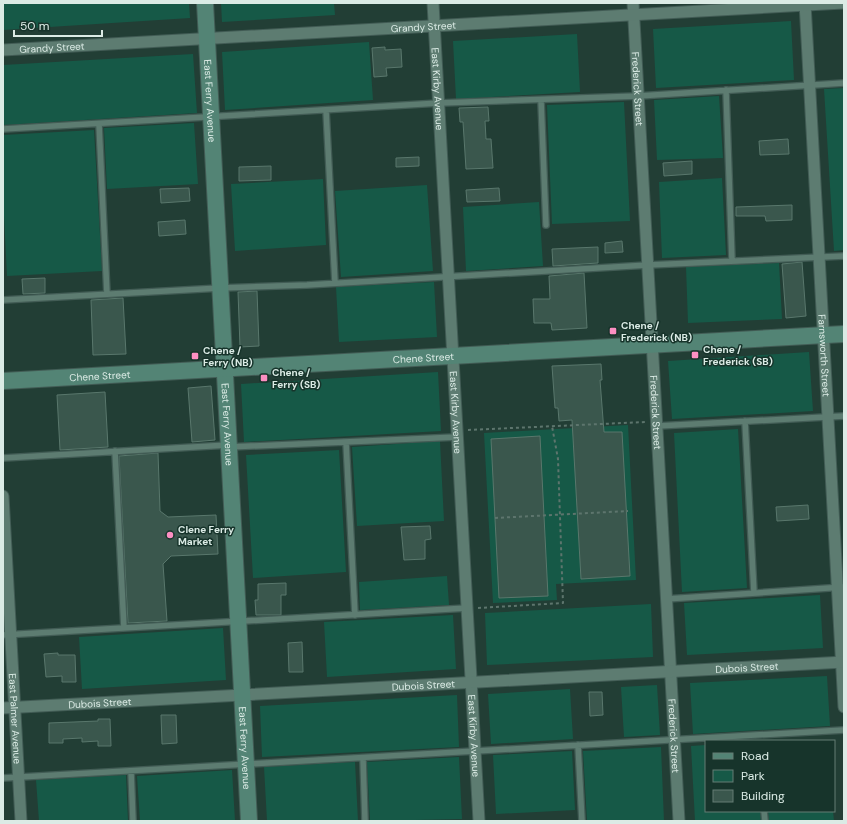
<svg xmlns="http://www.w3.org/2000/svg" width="847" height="824" viewBox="0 0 847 824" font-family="'DM Sans',sans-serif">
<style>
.green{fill:#165947}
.building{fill:#3a574d;stroke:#59776c}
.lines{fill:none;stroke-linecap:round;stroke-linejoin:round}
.lane-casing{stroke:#425c55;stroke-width:8}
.street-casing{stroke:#425c55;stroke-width:13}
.secondary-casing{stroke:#425c55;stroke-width:18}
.path{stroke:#5d756d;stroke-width:2;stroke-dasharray:3 3;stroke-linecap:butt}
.lane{stroke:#5d7c71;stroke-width:5.5}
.street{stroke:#5d7c71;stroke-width:11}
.secondary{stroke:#538475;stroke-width:16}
.poi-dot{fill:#fc8fc2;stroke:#17342b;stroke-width:1.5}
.labels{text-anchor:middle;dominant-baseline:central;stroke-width:3;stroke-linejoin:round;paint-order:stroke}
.street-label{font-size:10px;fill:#dbebe5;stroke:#17342b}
.poi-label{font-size:10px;font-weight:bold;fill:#dbebe5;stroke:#17342b;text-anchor:start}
</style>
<rect width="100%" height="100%" fill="#223e35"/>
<!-- green -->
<path class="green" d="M3,3h186l1,15 -187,12z
M221,3h113l1,12 -113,7z
M791,21l3,59 -138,8 -3,-59z
M577,34l3,58 -124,7 -3,-58z
M369,42l4,58 -148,10 -3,-58z
M193,54l4,59 -194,12v-60z
M844,88v162l-10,1 -10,-162z
M719,96l4,62 -66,2 -3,-60z
M624,102l6,119 -78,3 -5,-119z
M194,123l4,61 -91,5 -3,-61z
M94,130l8,141 -95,5 -4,-80v-61z
M722,178l4,77 -64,3 -3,-76z
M323,179l3,66 -91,6 -4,-67z
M427,185l6,86 -92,6 -6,-86z
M539,202l4,64 -77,5 -3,-64z
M779,263l3,56 -94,4 -2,-56z
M434,282l3,55 -98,5 -3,-55z
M809,352l4,59 -141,8 -4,-58z
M438,372l3,59 -197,11 -3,-58z
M628,425l8,155 -80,4 1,16 -64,3 -9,-170z
M738,429l9,159 -65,4 -8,-159z
M440,441l4,80 -87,5 -5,-79z
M339,450l7,122 -93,6 -7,-123z
M447,576l2,29 -89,5 -1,-28z
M820,595l3,53 -136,7 -3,-52z
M651,604l2,53 -166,8 -2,-52z
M453,615l3,54 -129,8 -3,-55z
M223,628l3,52 -144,9 -3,-52z
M827,676l3,50 -137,8 -3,-51z
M657,685l3,50 -36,2 -3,-50z
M570,689l3,50 -82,5 -3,-50z
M457,695l2,52 -197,10 -2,-51z
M706,745v66h54l1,10h-66l-4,-75z
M661,747l3,74h-77l-4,-70z
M572,751l3,59 -79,4 -3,-59z
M459,757l3,62 -92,2 -3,-59z
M355,762l3,59h-91l-3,-54z
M232,770l3,51h-95l-3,-45z
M126,775l2,46h-89l-3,-41z
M768,811h65l1,10h-65z"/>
<!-- building -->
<path class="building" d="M385,47v3l16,-1 1,18 -16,1 1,8 -13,1 -2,-29z
M488,107l1,14h-4l1,18h5l2,29 -27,1 -3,-47h-3l-1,-14z
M788,139l1,15 -29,1 -1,-14z
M419,157v9l-23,1v-9z
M692,161v13l-28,2 -1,-13z
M271,166v14l-32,1v-14z
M189,188l1,13 -29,2 -1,-14z
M499,188l1,13 -33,1 -1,-12z
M792,205v15l-26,1 -1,-5h-29v-9z
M185,220l1,14 -27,2 -1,-14z
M622,241l1,11 -18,1v-10z
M598,247v16l-45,3 -1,-17z
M802,262l4,54 -20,2 -4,-54z
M584,273l3,55 -35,2 -1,-7h-17l-1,-24h17l-1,-23z
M45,278v15l-22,1 -1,-15z
M257,291l2,55 -19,1 -2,-55z
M123,298l3,56 -33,1 -2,-55z
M601,364l1,16h-2l4,52h18l8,144 -49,3 -9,-159 -13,1 -1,-13h-3l-3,-42z
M211,386l4,54 -23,2 -4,-54z
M105,392l3,55 -48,3 -3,-55z
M540,436l8,160 -49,2 -8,-159z
M158,453l2,58 8,6 48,-2 2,39 -47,2 -8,8 4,57 -39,2 -9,-167z
M808,505l1,14 -32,2 -1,-14z
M430,526l1,13 -6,1v19l-21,1 -3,-33z
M286,583v12h-5v20h-25l-1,-15h3v-16z
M302,642l1,30h-14l-1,-29z
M58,653v2h17l1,27h-14v-6l-16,1 -2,-23z
M589,692h13l1,23 -13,1z
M161,715h15l1,28 -15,1z
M98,719h12l1,27h-13v-5l-16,1v-4l-19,1v4h-14v-20l49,-2z"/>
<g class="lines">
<defs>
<path id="lane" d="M726,90l6,171
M541,100l5,125
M326,110l9,173
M99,124l8,170
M3,129l436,-26 199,-7 206,-13
M3,300l217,-12 87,-3 341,-20 196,-9
M745,421l9,172
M657,426l187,-10
M346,442l9,173
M229,447l228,-10
M115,451l9,177
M3,458l225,-13
M666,599l178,-12
M3,635l464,-27
M578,745l4,76
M363,758l2,63
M131,771l2,50
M3,778l841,-48
M764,811l1,10"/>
<g id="street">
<path id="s1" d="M433,3l46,818"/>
<path id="s2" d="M633,3l46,818"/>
<path id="s3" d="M805,3l39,704"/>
<path id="s4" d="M3,50l840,-47"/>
<path id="s5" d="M3,496l18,325"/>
<path id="s6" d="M3,708l841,-46"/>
</g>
<g id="secondary">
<path id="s7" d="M205,3l44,818"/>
<path id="s8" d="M3,381l841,-47"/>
</g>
</defs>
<!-- lane casing -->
<use href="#lane" class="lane-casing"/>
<!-- street casing -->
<use href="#street" class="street-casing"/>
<!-- secondary casing -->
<use href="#secondary" class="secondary-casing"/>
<!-- path -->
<path class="path" d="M468,430l177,-8
M495,518l133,-7
M478,608l85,-5 -5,-144 -6,-33"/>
<!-- lane -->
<use href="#lane" class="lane"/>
<!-- street -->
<use href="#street" class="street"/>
<!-- secondary -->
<use href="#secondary" class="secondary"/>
</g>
<!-- markers -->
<g class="poi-dot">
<rect x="609" y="327" width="8" height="8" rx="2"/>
<rect x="691" y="351" width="8" height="8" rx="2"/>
<rect x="191" y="352" width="8" height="8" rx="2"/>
<rect x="260" y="374" width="8" height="8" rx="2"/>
<circle cx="170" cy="535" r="4"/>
</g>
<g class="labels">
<!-- street labels -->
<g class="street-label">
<text stroke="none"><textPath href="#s4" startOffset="421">Grandy Street</textPath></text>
<text stroke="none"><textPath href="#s4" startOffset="49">Grandy Street</textPath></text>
<text stroke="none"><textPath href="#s1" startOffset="86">East Kirby Avenue</textPath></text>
<text stroke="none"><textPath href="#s2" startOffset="86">Frederick Street</textPath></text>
<text stroke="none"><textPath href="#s7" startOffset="98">East Ferry Avenue</textPath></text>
<text stroke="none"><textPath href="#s3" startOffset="353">Farnsworth Street</textPath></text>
<text stroke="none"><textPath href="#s8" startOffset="421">Chene Street</textPath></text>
<text stroke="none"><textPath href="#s8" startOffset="97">Chene Street</textPath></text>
<text stroke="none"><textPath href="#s1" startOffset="410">East Kirby Avenue</textPath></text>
<text stroke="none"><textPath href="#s2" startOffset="410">Frederick Street</textPath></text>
<text stroke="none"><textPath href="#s7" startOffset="422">East Ferry Avenue</textPath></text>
<text stroke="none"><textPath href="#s6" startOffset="745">Dubois Street</textPath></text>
<text stroke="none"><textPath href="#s6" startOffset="421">Dubois Street</textPath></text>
<text stroke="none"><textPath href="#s6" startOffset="97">Dubois Street</textPath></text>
<text stroke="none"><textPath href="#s5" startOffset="223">East Palmer Avenue</textPath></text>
<text stroke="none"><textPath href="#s2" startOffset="734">Frederick Street</textPath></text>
<text stroke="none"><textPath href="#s1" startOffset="734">East Kirby Avenue</textPath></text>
<text stroke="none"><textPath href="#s7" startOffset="746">East Ferry Avenue</textPath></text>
</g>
<!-- poi labels -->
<g class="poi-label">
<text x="621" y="325">Chene /<tspan x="621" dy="12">Frederick (NB)</tspan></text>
<text x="703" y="349">Chene /<tspan x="703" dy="12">Frederick (SB)</tspan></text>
<text x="203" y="350">Chene /<tspan x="203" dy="12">Ferry (NB)</tspan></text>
<text x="272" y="372">Chene /<tspan x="272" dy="12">Ferry (SB)</tspan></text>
<text x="178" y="529">Clene Ferry<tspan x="178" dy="12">Market</tspan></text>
</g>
</g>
<!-- border -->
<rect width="847" height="824" fill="none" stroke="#dbebe5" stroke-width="8"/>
<!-- legend -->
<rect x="705" y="740" width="130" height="72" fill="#17342b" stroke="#657d75"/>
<rect x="713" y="753" width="20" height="6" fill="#538475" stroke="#657d75"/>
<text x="741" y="760" font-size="12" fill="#dbebe5">Road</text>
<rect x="713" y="770" width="20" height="12" fill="#165947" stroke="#657d75"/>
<text x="741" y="780" font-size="12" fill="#dbebe5">Park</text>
<rect x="713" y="790" width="20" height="12" fill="#3a574d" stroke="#657d75"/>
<text x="741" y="800" font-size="12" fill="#dbebe5">Building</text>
<!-- scale -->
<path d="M14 30v6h88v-6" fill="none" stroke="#dbebe5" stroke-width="2"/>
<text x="20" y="30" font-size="12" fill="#dbebe5" stroke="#17342b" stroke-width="3" paint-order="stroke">50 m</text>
</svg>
